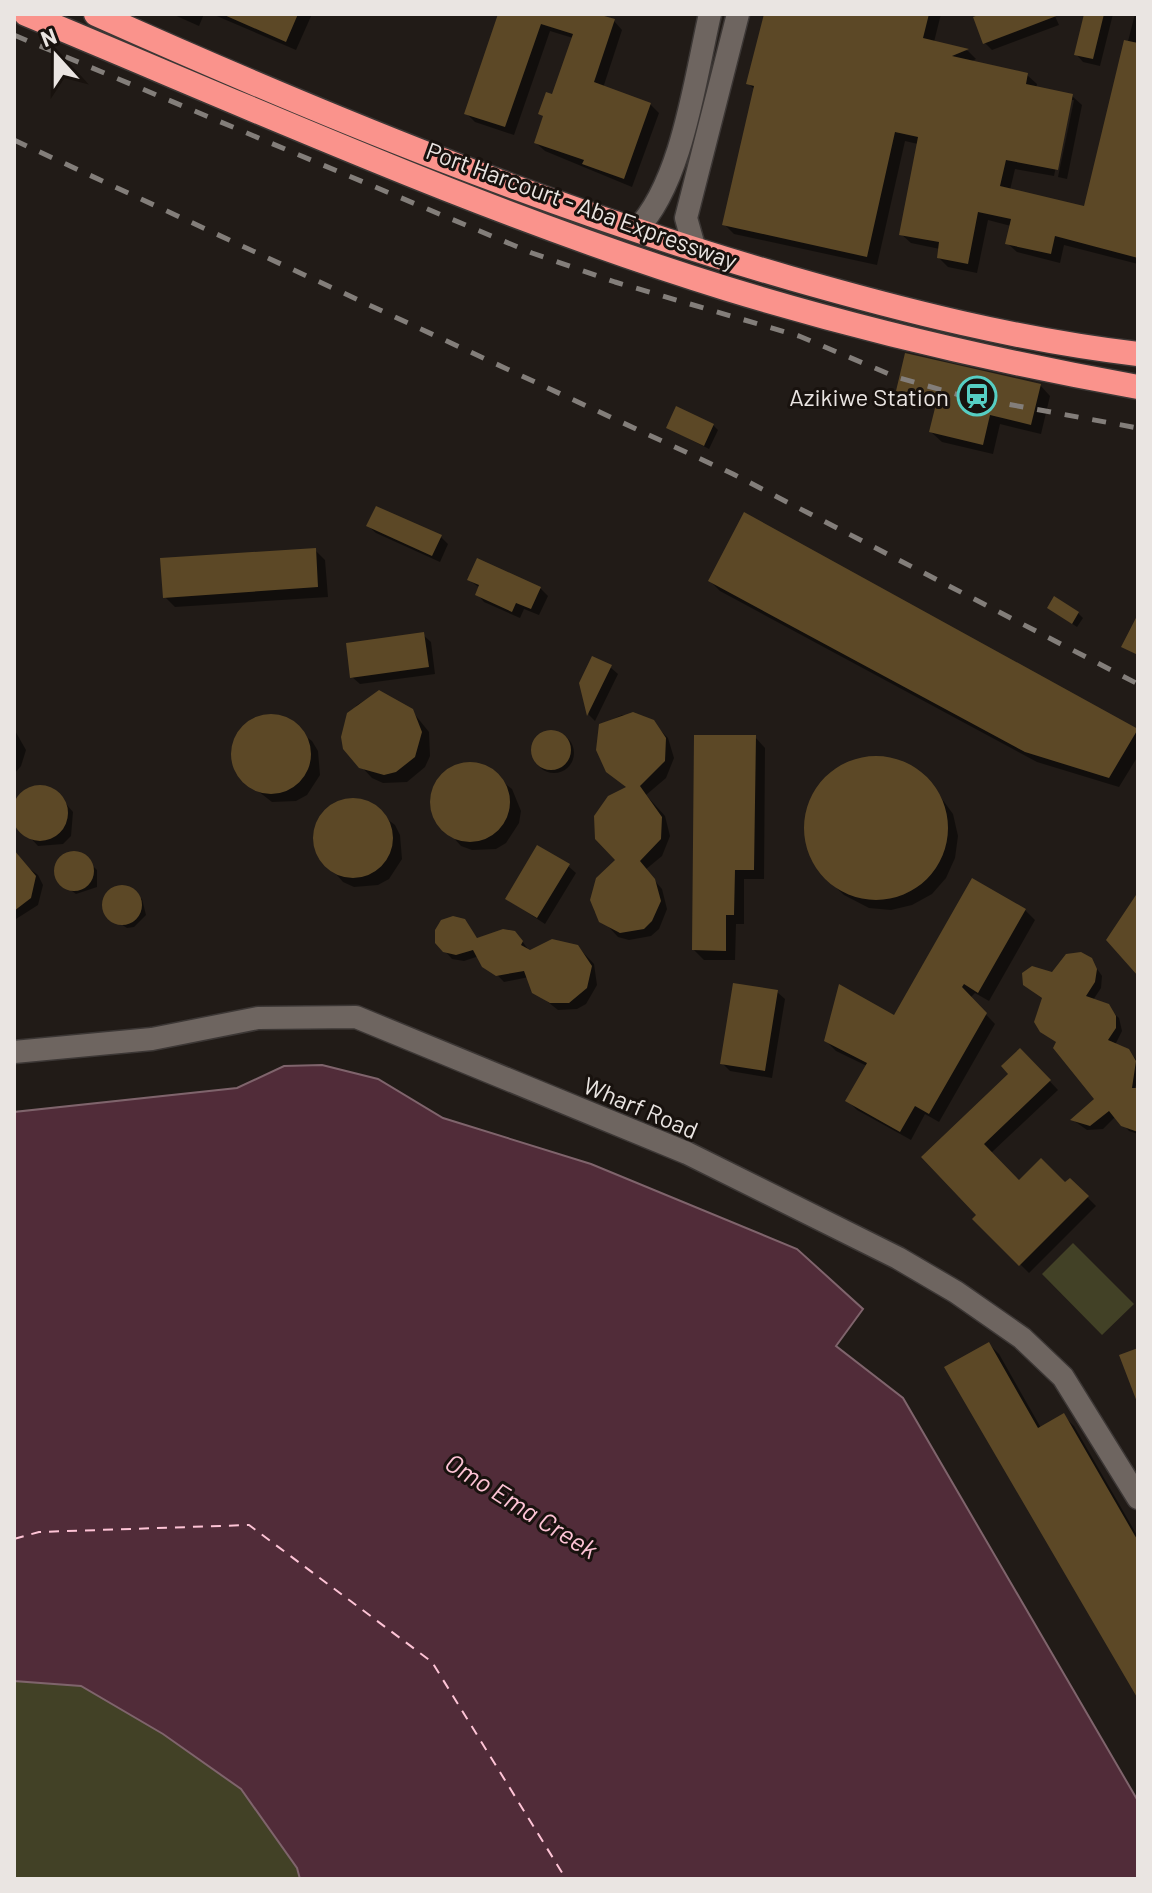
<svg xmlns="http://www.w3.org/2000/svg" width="1152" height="1893" viewBox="0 0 1152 1893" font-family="Barlow,sans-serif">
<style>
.green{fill:#424126}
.water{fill:#512c39;stroke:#7f646c;stroke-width:2}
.shadow{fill:#0007}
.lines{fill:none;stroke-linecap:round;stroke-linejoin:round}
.ferry{stroke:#fec4d6;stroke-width:2;stroke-dasharray:10 8;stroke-linecap:butt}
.building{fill:#5c4826}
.minor-casing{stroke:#3c3735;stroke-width:25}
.highway-casing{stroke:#3c3735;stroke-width:27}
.minor{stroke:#6e6560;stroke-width:22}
.highway{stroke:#fa938c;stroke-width:24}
.rail{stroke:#837e7a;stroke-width:5;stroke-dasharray:14 14;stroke-linecap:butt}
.labels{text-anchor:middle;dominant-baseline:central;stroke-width:6;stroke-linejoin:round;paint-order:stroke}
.street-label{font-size:24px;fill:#eae5e2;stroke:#18120e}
.poi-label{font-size:24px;fill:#eae5e2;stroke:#18120e;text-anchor:end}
.water-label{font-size:26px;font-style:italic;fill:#fec4d6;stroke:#18120e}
</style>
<rect width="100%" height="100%" fill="#211b17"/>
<!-- green -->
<path class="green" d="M1073,1243l61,61 -32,31 -60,-61z
M14,1681l67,5 82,48 78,55 56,79 3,11h-286z"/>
<!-- water -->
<path class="water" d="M322,1065l56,14 65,39 148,46 206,85 66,60 -27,37 67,52 235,403v78h-838l-3,-11 -56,-79 -78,-55 -82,-48 -67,-5v-569l223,-24 47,-22z"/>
<!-- shadow -->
<path class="shadow" d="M172,14h32l-5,12z
M212,14h100l-16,36z
M500,14h91l23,7 8,9 -19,58 47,16 9,9 -27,74 -87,-36 -9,-8 8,-26 -4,-4 13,-16 20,-59 -23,-7 -36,104 -39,-13 -9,-9z
M765,14h176l-7,28 34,9 8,8 -6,3 57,13 10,9 -1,5 36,7 10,9 -15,74 -9,-2 16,-77h-4l-16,76 -39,-7 -5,21 75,19 50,-195h3v250l-74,-19 -4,18 -43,-11 -10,-9 4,-17 -23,-6 -11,53 -29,-6 -9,-9 1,-9 -29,-6 -10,-9 17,-90 -13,-3 -28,124 -143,-31 -10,-10 31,-134 -7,-7z
M986,14h68l5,11 -67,25 -7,-7z
M1086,14h27l-13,52 -17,-4 -7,-8z
M1040,385l10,11 -9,38 -41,-10 -7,30 -51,-12 -11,-10 6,-25 -29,-7 -10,-10z
M713,425l5,5 -9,19 -41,-21z
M745,515l392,216 1,25 -19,31 -82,-25 -317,-171 -10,-10z
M368,526l73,11 7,7 -8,18 -64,-29z
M315,550l10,10 3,37 -153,10 -10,-10z
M469,580l71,8 8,8 -9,19 -15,-6 -4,9 -36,-16 -7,-8 3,-6z
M1049,608l29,5 5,5 -6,9z
M423,635l8,7 4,32 -75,10 -8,-7z
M610,667l8,7 -23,47 -6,-6 -8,-31z
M379,692l33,19 17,21 1,24 -5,11 -18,15 -24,1 -11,-5 -27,-29 -1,-24 13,-20z
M622,715l21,1 17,14 8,8 6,20 -8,20 -20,17 19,21 5,20 -8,20 -17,14 17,19 5,20 -8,20 -8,7 -22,4 -11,-3 -24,-26 -1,-22 24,-30 12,-71 -28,-28 -3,-11 3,-24z
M281,717l31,24 6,10 2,24 -13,20 -11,6 -24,1 -31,-24 -6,-10 -1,-24 13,-20 10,-6z
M14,729l12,21 -5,16 -7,8z
M534 753a20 20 0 1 1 40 0a20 20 0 1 1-40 0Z
M755,737l10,11 -1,131h-20v45h-8l-1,36h-31l-10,-10z
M872,758l22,2 20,9 17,15 22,30 5,22 -3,22 -9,20 -14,16 -20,11 -21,5 -22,-2 -25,-13 -23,-22 -11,-19 -5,-21 2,-23 9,-20 15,-16 19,-11z
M481,765l31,24 9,22 -2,12 -13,20 -10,6 -24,1 -11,-4 -27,-30 -1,-24 13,-20 10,-6z
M39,787l16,4 18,21 -2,24 -8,8 -25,2 -22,-24 2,-23z
M363,801l32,24 5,10 2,24 -13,20 -11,6 -24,2 -11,-5 -26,-30 -1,-24 4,-11 19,-15z
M79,853l18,17v17l-21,7 -16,-12 -6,-11 8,-16z
M14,857l24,18 5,10 -5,20 -22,14z
M568,866l8,7 -31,51 -38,-25z
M972,881l53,29 10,10 -46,81 -14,-8 -5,5 25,26 -56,98 -14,-8 -14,26 -54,-30 -10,-10 20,-34 -31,-15 -10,-10 69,-23z
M121,887l21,12 4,16 -12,12 -7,1 -17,-11 -6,-12 2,-11z
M464,921l14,18 44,2 8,11 47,-6 17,18 3,21 -11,19 -9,5 -19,1 -24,-19 -5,-14 -25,5 -25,-26 -15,5 -12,-2 -7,-8z
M1091,960l11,16 -1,12 -8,12 11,4 15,14 3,13 -7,14 9,2 14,14v21l-4,7 4,2v43l-9,-3 -13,-15 -13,13 -16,1 -14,-10 23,-21 -38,-56 -20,-17 -2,-9 7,-18 -16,-12z
M777,992l8,7 -13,79 -42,-7 -8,-8z
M1022,1052l36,38 -67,63 28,29 46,3 5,-5 26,26 -67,67 -54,-54 4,-4 -55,-58 87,-83z
M989,1344l10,10 42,74 22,-13 11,11 64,111v158z"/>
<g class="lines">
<!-- ferry -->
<path class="ferry" d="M14,1539l25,-7 210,-7 183,137 134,217"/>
</g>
<!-- building -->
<path class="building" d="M222,14h76l-12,28z
M498,14h99l18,5 -21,63 57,21 -27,76 -42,-15 2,-4 -50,-17 9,-27 -5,-2 8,-22 6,2 21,-60 -32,-10 -36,103 -41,-13z
M764,14h165l-6,24 46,11 -17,7 76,17 -2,11 47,10 -15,76 -52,-10 -6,26 84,20 40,-166 14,3v215l-83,-22 -4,18 -46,-10 6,-25 -33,-7 -10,52 -31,-6 2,-16 -40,-7 19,-98 -23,-5 -28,125 -145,-32 32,-139 -8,-2z
M981,14h78v1l-76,29 -10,-27z
M1084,14h20l-11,45 -19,-4z
M905,353l136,31 -10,41 -41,-10 -7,30 -54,-13 8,-32 -41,-9z
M676,406l38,18 -10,22 -38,-18z
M376,506l66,29 -10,21 -66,-30z
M744,512l394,217 -29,49 -84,-26 -317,-171z
M316,548l2,39 -155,11 -3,-40z
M477,558l64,29 -10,22 -15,-6 -4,9 -37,-17 4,-10 -12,-5z
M1054,596l25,16 -7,12 -25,-16z
M1138,614v41l-17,-8z
M424,632l5,35 -79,11 -4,-35z
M592,656l20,9 -25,51 -8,-33z
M379,690l34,19 9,23 -7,25 -19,15 -12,3 -25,-7 -16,-19 -2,-12 6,-24z
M633,712l21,8 12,18 -1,23 -25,25 22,31 -1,22 -21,22 15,18 6,22 -9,20 -8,8 -24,4 -21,-11 -9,-22 6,-22 19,-18 -20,-21 -1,-23 14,-20 18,-9 -20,-15 -10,-22 3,-26z
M231 754a40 40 0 1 1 80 0a40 40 0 1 1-80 0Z
M531 750a20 20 0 1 1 40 0a20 20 0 1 1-40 0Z
M694,735h62l-2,135h-19l-1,45h-8v36l-34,-1z
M804 828a72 72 0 1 1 144 0a72 72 0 1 1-144 0Z
M430 802a40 40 0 1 1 80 0a40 40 0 1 1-80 0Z
M12 813a28 28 0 1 1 56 0a28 28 0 1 1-56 0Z
M313 838a40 40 0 1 1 80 0a40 40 0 1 1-80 0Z
M537,845l33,19 -33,54 -32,-19z
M14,850l22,26 -5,22 -17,13z
M54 871a20 20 0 1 1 40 0a20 20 0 1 1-40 0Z
M972,878l54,31 -48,84 -14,-9 -2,3 25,26 -58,101 -14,-8 -15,26 -55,-31 22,-38 -43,-22 15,-57 55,31z
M102 905a20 20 0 1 1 40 0a20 20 0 1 1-40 0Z
M1138,892v84l-32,-36z
M453,916l12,3 12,19 26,-9 12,2 8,10 -2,4 9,5 22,-11 26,6 14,21 -5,22 -18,15h-19l-18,-10 -8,-22 -28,5 -14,-9 -9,-17 -17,5 -13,-3 -8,-9v-13l6,-10z
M1081,952l11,6 5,11 -2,13 -9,14 23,8 7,12v12l-8,12 21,9 7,12 -4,27h6v44l-17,-6 -12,-15 -19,15 -20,-6 24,-21 -41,-51 3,-6 -16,-10 -6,-10 8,-24 -19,-13 -1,-12 10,-7 20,6 14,-18z
M733,983l45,7 -13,81 -45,-7z
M1020,1048l31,32 -67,64 35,36 22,-22 24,24 5,-4 19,18 -70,70 -47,-47 4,-4 -55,-58 87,-83 -7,-8z
M989,1342l49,86 26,-15 74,128v158l-194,-332z
M1138,1348v54h-1l-18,-47z"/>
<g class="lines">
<defs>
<path id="minor" d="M636,230c46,-47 59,-151 74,-216
M695,250l-9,-32 52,-204
M14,1052l138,-13 106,-21 98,-1 331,136 211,105 58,34 66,46 41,39 75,121"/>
<path id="highway" d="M26,14c231,96 462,201 702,275 134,41 272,73 410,98
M96,14c226,101 456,196 694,264 115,33 229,62 348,76"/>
</defs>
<!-- minor casing -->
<use href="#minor" class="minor-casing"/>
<!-- highway casing -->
<use href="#highway" class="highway-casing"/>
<!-- minor -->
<use href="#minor" class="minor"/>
<!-- highway -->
<use href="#highway" class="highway"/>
<!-- rail -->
<path class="rail" d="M14,35l518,218 83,29 184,54 97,41 67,19 175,32
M14,140l719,334 405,210"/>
</g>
<!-- icons -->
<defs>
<symbol id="station-ring" viewBox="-11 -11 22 22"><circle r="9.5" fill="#18120e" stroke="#56cec3" stroke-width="1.5"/><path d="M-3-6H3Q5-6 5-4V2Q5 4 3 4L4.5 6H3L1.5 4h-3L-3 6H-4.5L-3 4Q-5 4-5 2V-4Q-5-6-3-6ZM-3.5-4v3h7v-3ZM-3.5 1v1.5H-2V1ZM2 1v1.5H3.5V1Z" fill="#56cec3"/></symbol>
</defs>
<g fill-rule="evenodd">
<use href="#station-ring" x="955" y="374" width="44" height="44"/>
</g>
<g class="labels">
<!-- street labels -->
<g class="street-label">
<text transform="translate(582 205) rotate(20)">Port Harcourt - Aba Expressway</text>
<text transform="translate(641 1107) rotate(23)">Wharf Road</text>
</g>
<!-- poi labels -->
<g class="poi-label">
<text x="949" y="396">Azikiwe Station</text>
</g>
<!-- water labels -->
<g class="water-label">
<text transform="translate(522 1505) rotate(32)">Omo Ema Creek</text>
</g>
</g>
<!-- border -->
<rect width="1152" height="1893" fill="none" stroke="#eae5e2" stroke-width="32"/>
<!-- north arrow -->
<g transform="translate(56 56) rotate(339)" stroke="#18120e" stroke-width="6" paint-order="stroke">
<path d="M0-6L14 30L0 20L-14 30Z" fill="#eae5e2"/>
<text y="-12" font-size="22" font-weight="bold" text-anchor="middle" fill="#eae5e2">N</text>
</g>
</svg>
